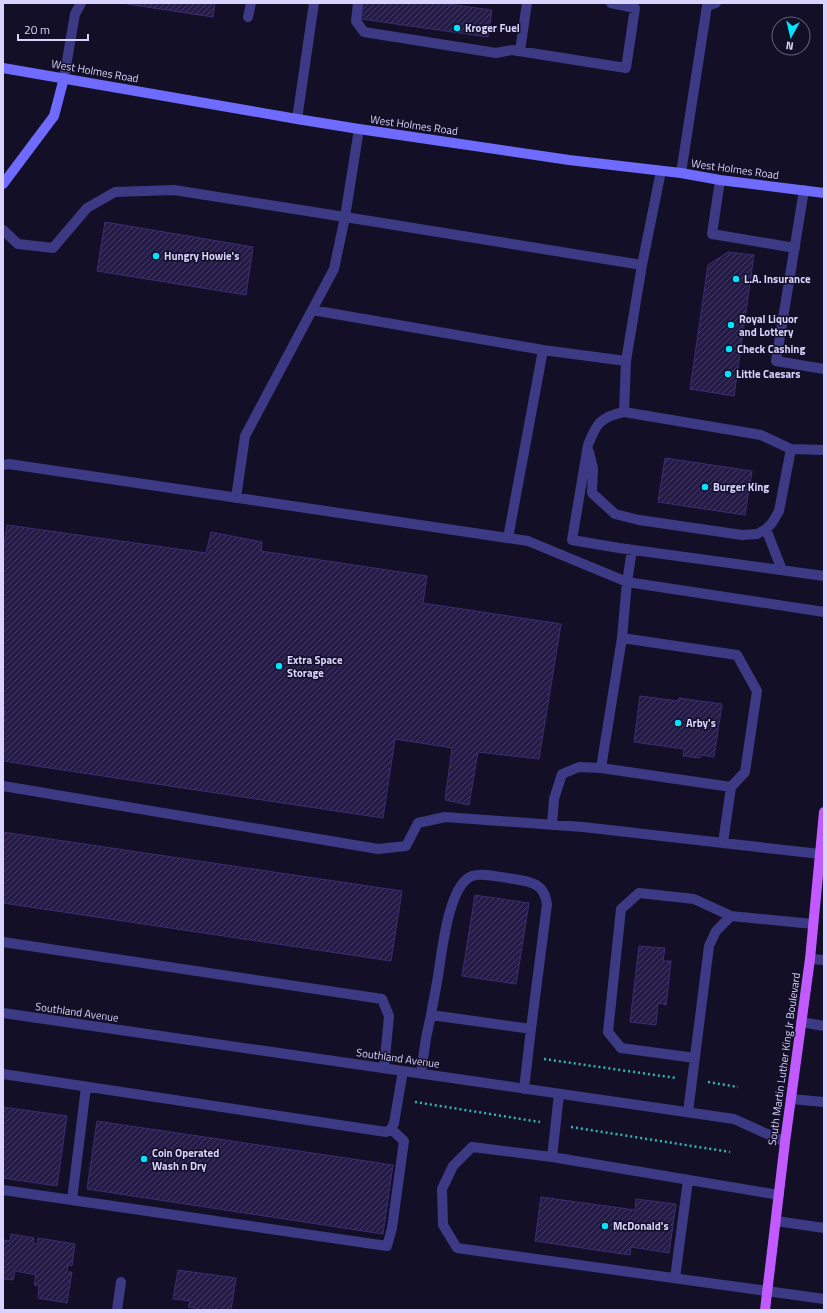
<svg xmlns="http://www.w3.org/2000/svg" width="827" height="1313" viewBox="0 0 827 1313" font-family="'Titillium Web',sans-serif">
<style>
.building{fill:url(#building-hatch);stroke:#3b2d73}
.lines{fill:none;stroke-linecap:round;stroke-linejoin:round}
.path{stroke:#2fb8b0;stroke-width:2.5;stroke-dasharray:2 3;stroke-linecap:butt}
.lane{stroke:#3d3a85;stroke-width:10}
.street{stroke:#3d3a85;stroke-width:10}
.secondary{stroke:#6f6bff;stroke-width:10}
.primary{stroke:#c25bff;stroke-width:10}
.poi-dot{fill:#00e5ff;stroke:#130f26;stroke-width:1.5}
.labels{text-anchor:middle;dominant-baseline:central;stroke-width:3;stroke-linejoin:round;paint-order:stroke}
.poi-label{font-size:11px;font-weight:bold;fill:#d9d4ff;stroke:#130f26;text-anchor:start}
.street-label{font-size:11px;fill:#d9d4ff;stroke:#130f26}
</style>
<defs>
<pattern id="building-hatch" width="6" height="6" patternUnits="userSpaceOnUse"><rect width="6" height="6" fill="#241b47"/><path d="M-1 1l2-2M0 6l6-6M5 7l2-2" fill="none" stroke="#433b63"/></pattern>
</defs>
<rect width="100%" height="100%" fill="#130f26"/>
<!-- building -->
<path class="building" d="M127,3h88l-2,14 -86,-13z
M363,3h77l52,7 -4,27 -127,-18z
M105,222l148,25 -7,48 -149,-24z
M728,252l26,3 -20,141 -44,-7 18,-124z
M665,458l87,13 -7,44 -87,-13z
M7,525l199,28 5,-21 51,10 -1,9 166,25 -4,27 138,21 -22,135 -61,-7 -9,53 -24,-5 7,-52 -57,-9 -12,79 -380,-57v-33l2,-21h-2v-156z
M640,696l38,5 1,-3 43,6 -8,53 -13,-2 -1,3 -17,-2 1,-7 -50,-7z
M3,832l399,59 -11,70 -388,-58z
M475,895l54,8 -13,81 -54,-8z
M639,946l26,2 -2,13h8l-5,44 -8,-2 -2,22 -26,-3z
M3,1107l64,9 -10,70 -54,-8z
M97,1121l296,44 -10,69 -296,-45z
M541,1197l94,13 1,-11 40,5 -7,49 -38,-6 -1,8 -95,-14z
M11,1234l23,4 -1,5 4,1 1,-6 37,6 -3,22 -4,-1 -1,7h5l-5,31 -29,-5 1,-13h-5l2,-10 -21,-4 -2,9 -10,-1v-39l7,1z
M178,1270l58,8 -5,32h-37l1,-2 -7,-1 2,-6 -17,-2z"/>
<g class="lines">
<!-- path -->
<path class="path" d="M544,1059l132,19
M708,1082l30,5
M415,1102l125,20
M571,1127l159,25"/>
<!-- lane -->
<path class="lane" d="M358,3l-2,18 8,11 132,21 16,-3 114,18 9,-60 -24,-5
M248,17l3,-14
M520,51l7,-48
M64,78l11,-64 6,-11
M297,119l17,-116
M681,173l26,-167 9,-3
M720,180l-8,54 83,14
M804,190l-28,171 48,8
M3,230l15,14 35,4 34,-40 28,-16 59,-2 171,27 14,-88
M312,310l231,40
M624,412l2,-51 16,-96 19,-94
M824,450l-33,-1 -30,-14 -137,-23c-24,5 -28,12 -36,33l-16,95 47,8 205,28
M589,452l4,16 -1,25 23,21 24,6 103,15 15,-1 9,-5 6,-6 7,-12 12,-62
M3,465l6,-1 519,77 99,41 197,30
M236,498l9,-62 89,-167 11,-52 297,48
M766,529l16,41
M508,538l35,-188 83,11
M632,550l-5,32 -5,56 115,17 20,36 -12,81 -14,15 -8,56 97,11
M622,638l-21,130 130,19
M3,786l375,63 28,-3 12,-23 27,-6 138,10 140,16
M552,825l2,-26 8,-25 17,-7 22,1
M3,942l379,57 7,17 -5,52
M810,959l14,1
M431,1015c2,-13 5,-26 7,-39 4,-23 10,-91 34,-100 10,-4 32,2 42,3 19,3 30,5 33,25l-16,125
M801,1022l23,4
M695,1058l-74,-10 -13,-16 13,-123 18,-16 55,6 37,17
M421,1073l5,-35 5,-23 100,14 -7,60
M3,1074l383,58 5,-3 3,-6 9,-52
M791,1099l33,3
M688,1112l21,-166 7,-15 15,-15 82,8
M552,1157l7,-63
M3,1190l384,56 5,-18 12,-87 -13,-12
M779,1195l-227,-38 -80,-10 -19,19 -11,23 1,36 14,23 367,51
M72,1200l14,-113
M776,1221l48,7
M675,1278l13,-98
M117,1310l4,-28"/>
<!-- street -->
<path class="street" d="M3,1013l731,106 51,23"/>
<!-- secondary -->
<path class="secondary" d="M3,68l294,51 62,10 210,31 112,13 39,7 104,13
M3,184l51,-68 10,-38"/>
<!-- primary -->
<path class="primary" d="M765,1310l20,-168 25,-183 14,-147"/>
</g>
<!-- markers -->
<g class="poi-dot">
<circle cx="457" cy="28" r="4"/>
<circle cx="156" cy="256" r="4"/>
<circle cx="736" cy="279" r="4"/>
<circle cx="731" cy="325" r="4"/>
<circle cx="729" cy="349" r="4"/>
<circle cx="728" cy="374" r="4"/>
<circle cx="705" cy="487" r="4"/>
<circle cx="279" cy="666" r="4"/>
<circle cx="678" cy="723" r="4"/>
<circle cx="144" cy="1159" r="4"/>
<circle cx="605" cy="1226" r="4"/>
</g>
<g class="labels">
<!-- poi labels -->
<g class="poi-label">
<text x="465" y="28">Kroger Fuel</text>
<text x="164" y="256">Hungry Howie's</text>
<text x="744" y="279">L.A. Insurance</text>
<text x="739" y="319">Royal Liquor<tspan x="739" dy="13">and Lottery</tspan></text>
<text x="737" y="349">Check Cashing</text>
<text x="736" y="374">Little Caesars</text>
<text x="713" y="487">Burger King</text>
<text x="287" y="660">Extra Space<tspan x="287" dy="13">Storage</tspan></text>
<text x="686" y="723">Arby's</text>
<text x="152" y="1153">Coin Operated<tspan x="152" dy="13">Wash n Dry</tspan></text>
<text x="613" y="1226">McDonald's</text>
</g>
<!-- street labels -->
<g class="street-label">
<text transform="translate(95 71) rotate(10)">West Holmes Road</text>
<text transform="translate(414 125) rotate(8)">West Holmes Road</text>
<text transform="translate(735 169) rotate(8)">West Holmes Road</text>
<text transform="translate(77 1012) rotate(8)">Southland Avenue</text>
<text transform="translate(398 1058) rotate(8)">Southland Avenue</text>
<text transform="translate(784 1059) rotate(-82)">South Martin Luther King Jr Boulevard</text>
</g>
</g>
<!-- border -->
<rect width="827" height="1313" fill="none" stroke="#d9d4ff" stroke-width="8"/>
<!-- north arrow -->
<g transform="translate(791 36) rotate(188)"><circle r="19" fill="#130f26" stroke="#625e7d"/>
<path d="M0-3L7 15L0 10L-7 15Z" fill="#00e5ff"/>
<text y="-6" font-size="11" font-weight="bold" text-anchor="middle" fill="#d9d4ff">N</text>
</g>
<!-- scale -->
<path d="M18 34v6h70v-6" fill="none" stroke="#d9d4ff" stroke-width="2"/>
<text x="24" y="34" font-size="12" fill="#d9d4ff" stroke="#130f26" stroke-width="3" paint-order="stroke">20 m</text>
</svg>
